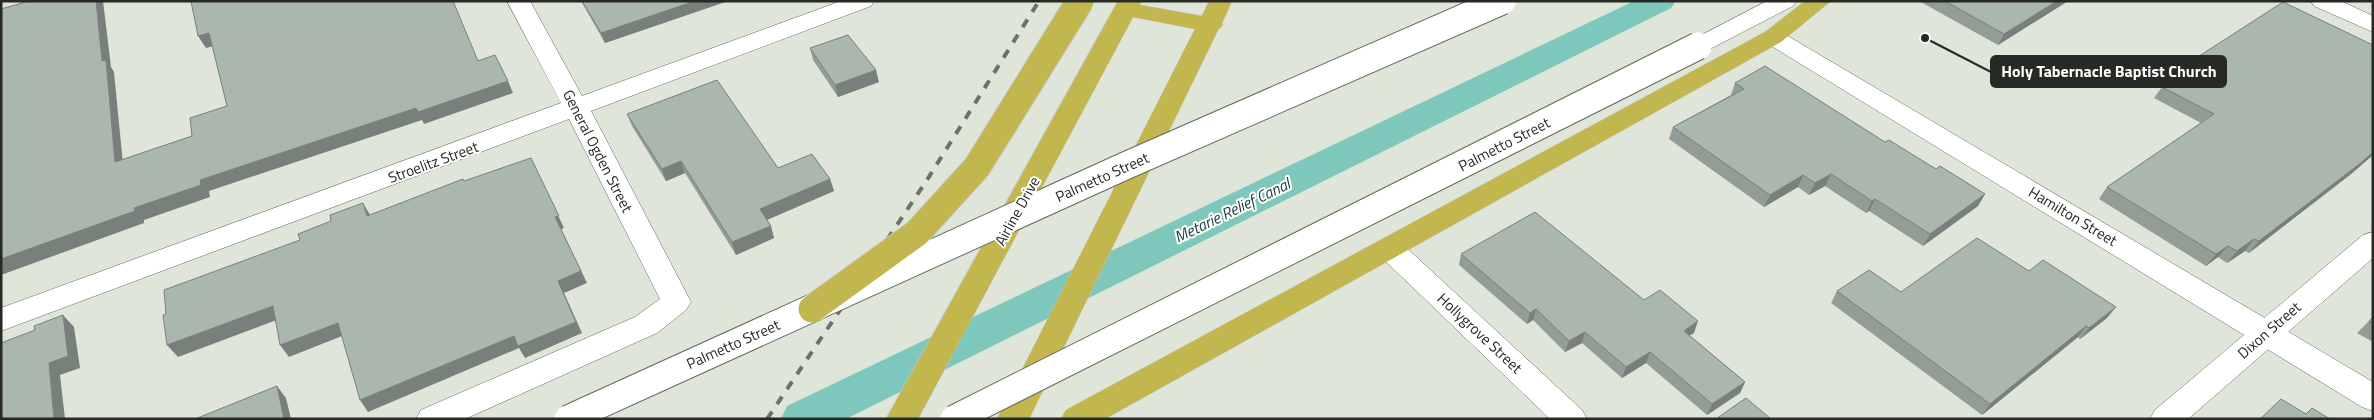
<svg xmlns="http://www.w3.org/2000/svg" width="2374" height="420" viewBox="0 0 2374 420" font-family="'Titillium Web',sans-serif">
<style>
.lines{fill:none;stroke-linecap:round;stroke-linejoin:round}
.canal{fill:#7dc7bc;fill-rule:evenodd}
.minor-casing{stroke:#646a5e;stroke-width:1}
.tertiary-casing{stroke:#646a5e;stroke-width:1}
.trunk-casing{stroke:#c7c7c6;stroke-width:1}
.minor{fill:#fff;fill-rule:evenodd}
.tertiary{fill:#fff;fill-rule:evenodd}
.trunk{fill:#c2b64e;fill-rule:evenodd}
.rail{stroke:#6d7169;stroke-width:4;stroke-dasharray:9 9;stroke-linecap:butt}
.tertiary-bridge-casing{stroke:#646a5e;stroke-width:29;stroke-linecap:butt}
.trunk-bridge-casing{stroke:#c7c7c6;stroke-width:29;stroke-linecap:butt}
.tertiary-bridge{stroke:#fff;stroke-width:27}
.trunk-bridge{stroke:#c2b64e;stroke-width:27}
.wall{fill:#929d96}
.shaded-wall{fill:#77807a}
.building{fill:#aab7ae;stroke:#77807a}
.labels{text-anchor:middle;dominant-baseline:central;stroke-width:4;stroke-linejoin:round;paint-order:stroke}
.street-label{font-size:15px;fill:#262924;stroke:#fff}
.water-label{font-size:16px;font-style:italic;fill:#183c37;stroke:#fff}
.leader{fill:none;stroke:#262924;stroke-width:2}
.callout-dot{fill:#262924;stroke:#fff;stroke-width:2}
.callout{fill:#262924;stroke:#262924;stroke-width:2}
.callout-label{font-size:16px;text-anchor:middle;font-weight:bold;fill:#fff}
</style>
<rect width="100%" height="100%" fill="#dfe6d9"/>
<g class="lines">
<!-- canal -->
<path class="canal" d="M1634,1h42l-5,7 -825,411h-65l6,-13z"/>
<defs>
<path id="minor" d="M507,1h23l52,95 259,-95h33l-3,5 -280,105 100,191 -5,8 -29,23 -192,86h-49l5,-9 214,-93 25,-18 -91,-180 -568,212v-23l560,-205z
M1773,30l8,2 592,350v29l-11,-4 -597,-365 -4,-5 4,-5z
M1389,238l10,3 183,169 5,9h-37l-171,-164 -4,-7 4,-7z"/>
<path id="tertiary" d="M1767,1h29l-3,5 -87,45 -8,2 -8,-2 -4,-5 4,-5z
M2311,1h30l32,15v16l-59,-26z
M2373,232v26l-185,161h-38l5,-9 208,-175z"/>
<path id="trunk" d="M1118,1h23l-1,4 62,11 7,-15h23l-10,22 1,2 -5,5 -189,389h-32l198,-390 -62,-12 -215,402h-32z
M1805,1h26l-50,41 -676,377h-44l5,-9 699,-378z"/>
</defs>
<!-- minor casing -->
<use href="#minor" class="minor-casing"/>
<!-- tertiary casing -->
<use href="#tertiary" class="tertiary-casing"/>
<!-- trunk casing -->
<use href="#trunk" class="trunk-casing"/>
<!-- minor -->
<use href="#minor" class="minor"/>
<!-- tertiary -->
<use href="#tertiary" class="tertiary"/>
<!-- trunk -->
<use href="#trunk" class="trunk"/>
<!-- rail -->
<path class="rail" d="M767,419l160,-239 112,-179"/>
<defs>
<path id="tertiary-bridge" d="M568,419l557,-253 377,-165
M954,419l744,-373"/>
<path id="trunk-bridge" d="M812,309l105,-76 60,-66 103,-166"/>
</defs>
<!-- tertiary-bridge casing -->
<use href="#tertiary-bridge" class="tertiary-bridge-casing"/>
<!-- trunk-bridge casing -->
<use href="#trunk-bridge" class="trunk-bridge-casing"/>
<!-- tertiary-bridge -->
<use href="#tertiary-bridge" class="tertiary-bridge"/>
<!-- trunk-bridge -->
<use href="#trunk-bridge" class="trunk-bridge"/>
</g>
<!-- wall -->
<path class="wall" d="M581,1h147l-123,42z
M1919,1h149l-70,44z
M2373,45v110l-22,19 -102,79 -4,-2 -18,12 -9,-6 -12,9 -107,-67 8,-12 94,-64 -47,-25 8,-11 26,-19 5,-8z
M810,48l69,34 -41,15 -25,-37z
M1735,83l150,59 100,52 -7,12 -55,40 -54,-35 -3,2 -41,-27 -16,9 -11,-8 -34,20 -95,-68 4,-12 58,-32z
M627,114l151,54 52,11 4,12 -67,29 7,18 -38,17 -51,-82 -19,8 -34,-55z
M1461,254l183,46 50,33 -5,2 56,47 -5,11 -33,22 -61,-52 -24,15 -40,-35 -17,9 -32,-32 -6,4 -68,-59z
M2029,271l78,47 -27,21 -2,-2 -96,78 -151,-112 6,-12 64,1z
M2373,317v25l-16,-9z"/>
<!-- shaded-wall -->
<path class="shaded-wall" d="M96,1h7l8,66 3,5 10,102 -9,-12 -13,-101z
M695,1h33l-123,42 -4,-10z
M2057,1h11l-70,44 6,-11z
M209,33l8,12 -11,3 -8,-12z
M876,70l3,12 -41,15 -3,-12z
M508,81l5,12 -89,31 -2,-4 -213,71 1,6 -66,23v3l-143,52v-16l133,-51 66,-28 216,-72z
M2373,152v3l-22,19 -102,79 10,-12z
M531,158l33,70 -3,1 26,54 -23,10 18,40 -57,25 -6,-10 -151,64 -8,-12 198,-119 -3,-64z
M681,161l4,12 -19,8 -4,-12z
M1831,174l-6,12 -16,9 6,-12z
M1803,175l-5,12 -34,20 6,-12z
M830,179l4,12 -70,30 -4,-12z
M1985,194l-7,12 -55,40 7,-12z
M1875,199l-6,12 -3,2 6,-12z
M363,203l7,12 -3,1z
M771,226l3,12 -38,17 -4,-13z
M2254,239l-9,12 -18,12 10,-12z
M2228,246l-10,11 -12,9 10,-12z
M273,306l9,12 -104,39 -11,-12z
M2116,307l-9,11 -27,21 9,-11z
M1536,309l-3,11 -6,4 3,-11z
M63,315l11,12 6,41 -20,7 5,44h-11l-5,-56z
M1698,321l-4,12 -15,9 5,-11z
M338,323l9,11 -58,23 -9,-12z
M2086,326l-8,11 -96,78 8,-11z
M1585,332l-3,11 -17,9 4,-11z
M1650,352l-4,11 -24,15 4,-11z
M1745,382l-5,11 -33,22 5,-11z
M277,386l9,12 5,21h-7z"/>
<!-- building -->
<path class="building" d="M29,1h67l6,60 4,-1 9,102 77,-26 -2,-18 37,-12 -18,-73 -11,3 -7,-35h262l25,60 17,-6 13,26 -90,31 -2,-4 -216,72 1,5 -67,23 1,3 -134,48v-250z
M582,1h113l-94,32z
M1945,1h112l-53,33z
M2283,2l90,43v107l-11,10 -103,79 -5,-2 -17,12 -9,-5 -12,8 -109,-67 107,-73 -52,-27 34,-26 -3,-1z
M848,35l28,35 -41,15 -25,-37z
M1765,66l120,76 4,-2 47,29 4,-3 45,28 -55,40 -55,-35 -3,2 -41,-27 -16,9 -12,-8 -33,20 -97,-68 71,-38 -9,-6z
M717,80l61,88 34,-14 18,25 -70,30 11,17 -39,16 -51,-81 -19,8 -35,-55z
M531,158l28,58 -4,1 26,54 -23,10 18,41 -58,24 -4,-10 -154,64 -22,-77 -58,22 -7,-39 -106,39 -4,-30 3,-1 -2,-24 136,-50 -2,-6 33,-13 -1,-6 33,-12 4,13 96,-37 1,2z
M1535,212l109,88 16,-10 38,31 -14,10 61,51 -33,22 -62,-52 -24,15 -41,-35 -16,9 -33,-32 -6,4 -69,-59z
M1977,238l52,33 14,-11 73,47 -27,21 -3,-2 -96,78 -153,-113 32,-21 32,22z
M63,315l5,41 -19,7 5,56h-53v-76l34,-13 -1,-4z
M2373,317v6l-4,-2z
M277,386l7,33h-89z
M1746,398l25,21h-55z
M2281,399l25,15 6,-6 18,11h-70z"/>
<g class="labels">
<!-- street labels -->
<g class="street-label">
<text transform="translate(1504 144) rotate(-27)">Palmetto Street</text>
<text transform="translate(598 151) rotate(63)">General Ogden Street</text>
<text transform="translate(433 162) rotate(-20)">Stroelitz Street</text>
<text transform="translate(1102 177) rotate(-24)">Palmetto Street</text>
<text transform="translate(1017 211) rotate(-61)">Airline Drive</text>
<text transform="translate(2073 216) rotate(31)">Hamilton Street</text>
<text transform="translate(2269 330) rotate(-41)">Dixon Street</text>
<text transform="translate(1480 333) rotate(43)">Hollygrove Street</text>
<text transform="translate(733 344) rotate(-24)">Palmetto Street</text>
</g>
<!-- water labels -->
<g class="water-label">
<text transform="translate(1232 210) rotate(-26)">Metarie Relief Canal</text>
</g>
</g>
<!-- callouts -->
<path class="leader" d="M1925 38L1991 72"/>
<circle class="callout-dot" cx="1925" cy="38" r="5"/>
<rect class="callout" x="1991" y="56" width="235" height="31" rx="5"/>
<g class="callout-label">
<text x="2109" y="77">Holy Tabernacle Baptist Church</text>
</g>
<!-- border -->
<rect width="2374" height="420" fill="none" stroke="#262924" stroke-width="5"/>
</svg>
